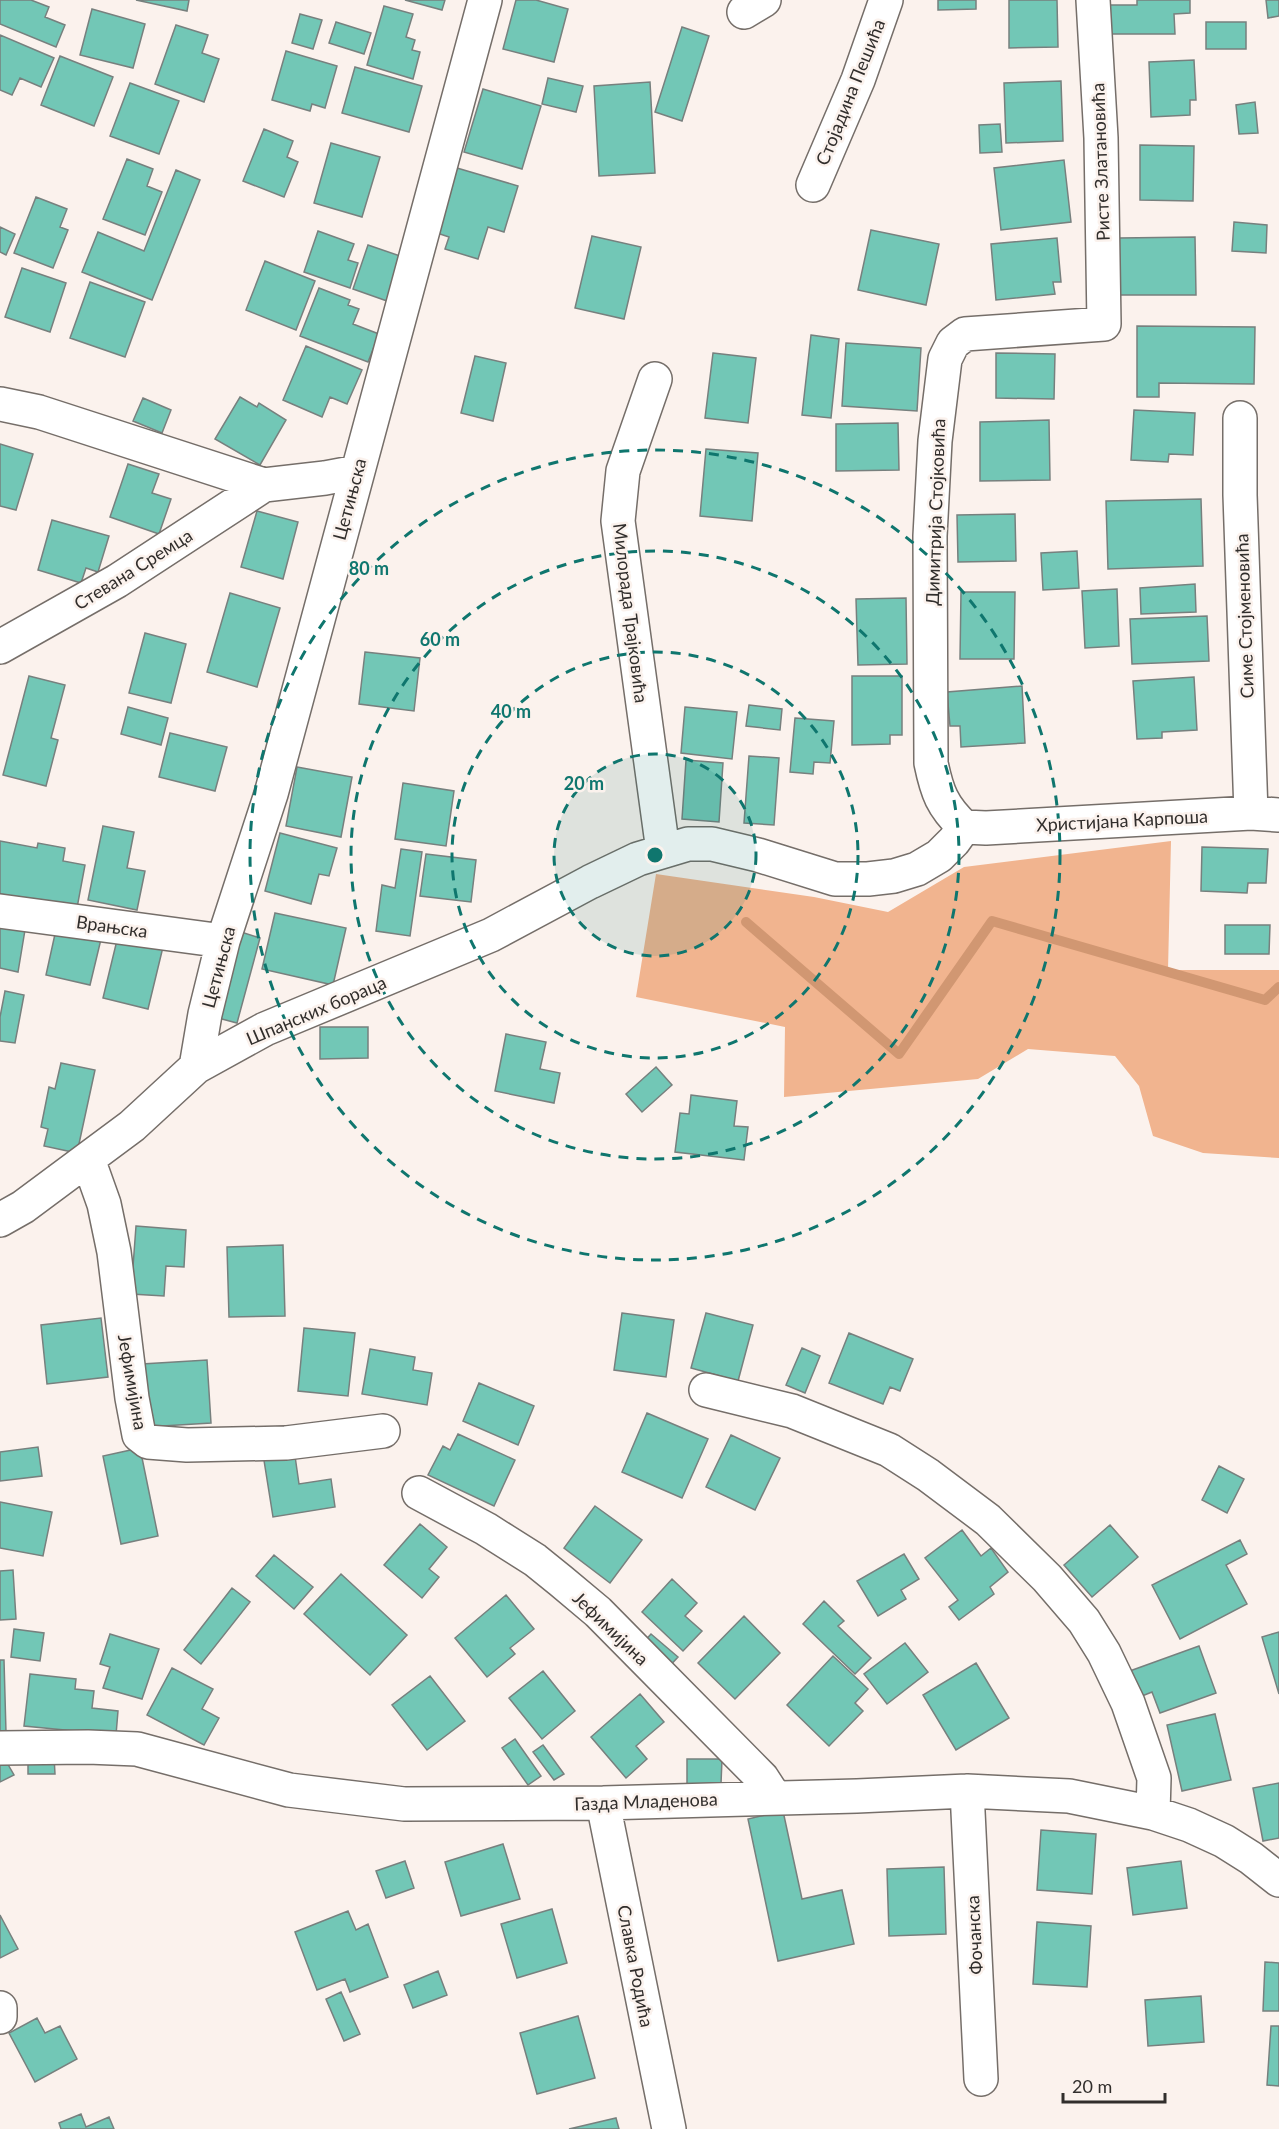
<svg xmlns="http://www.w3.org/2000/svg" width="1279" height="2129" viewBox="0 0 1279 2129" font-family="Lato,sans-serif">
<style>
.forest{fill:#f1b48f}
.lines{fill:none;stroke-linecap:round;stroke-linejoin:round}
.stream{stroke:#d19772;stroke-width:10}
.building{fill:#72c7b6;stroke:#77807e;stroke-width:1.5}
.minor-casing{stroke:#756e69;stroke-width:36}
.minor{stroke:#fff;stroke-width:33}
.ring{fill:none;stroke:#0f766e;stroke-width:3;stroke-dasharray:10 8}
.labels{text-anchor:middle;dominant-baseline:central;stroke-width:5;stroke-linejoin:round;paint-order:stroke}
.street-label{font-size:18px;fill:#312e2c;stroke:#fbf2ed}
.centre{fill:#0f766e;stroke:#fbf2ed;stroke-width:3}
.ring-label{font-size:18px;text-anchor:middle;font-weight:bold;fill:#0f766e;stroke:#fbf2ed;stroke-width:5;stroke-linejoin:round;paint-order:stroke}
</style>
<rect width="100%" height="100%" fill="#fbf2ed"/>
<!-- forest -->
<path class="forest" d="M1171,841l-3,129h111v188l-76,-5 -50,-17 -14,-50 -24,-30 -87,-7 -50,30 -194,18 1,-70 -149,-30 20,-123 158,23 74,15 76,-45z"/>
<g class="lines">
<!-- stream -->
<path class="stream" d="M746,922l153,132 93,-133 273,79 14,-13"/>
</g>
<!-- building -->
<path class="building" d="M0,0h31l18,7 -4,10 20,8 -9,22 -56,-23z
M136,0h53l-2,11z
M405,0h40l-3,10z
M516,0h20l32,9 -14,53 -51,-13z
M938,0h38v9l-38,1z
M1009,0h48l1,47 -49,1z
M1137,0h53v13l-16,1 1,20h-67l-1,-29h30z
M1266,0h13v16l-11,2z
M384,6l29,8 -7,23 9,3 -3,10 8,2 -7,27 -46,-14z
M92,9l53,15 -12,44 -53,-13z
M300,14l22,6 -9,29 -21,-6z
M336,22l35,11 -7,21 -35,-11z
M1206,22h40v27h-40z
M176,25l32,10 -6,18 17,6 -15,43 -49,-18z
M682,27l27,9 -27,85 -27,-9z
M0,35l54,23 -13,29 -21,-9 -8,17 -12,-5z
M286,51l51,15 -12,42 -13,-4 -2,7 -38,-11z
M60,56l53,21 -19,49 -53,-21z
M1194,60l2,40h-6v15l-39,2 -2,-55z
M355,67l67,19 -13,46 -67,-19z
M548,78l35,8 -7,26 -34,-8z
M1061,81l2,60 -57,2 -2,-60z
M650,82l5,91 -56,3 -5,-90z
M130,83l49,18 -20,53 -49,-18z
M483,89l58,17 -19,63 -58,-17z
M1255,102l3,31 -19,1 -3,-29z
M1000,124l2,28 -22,1 -1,-28z
M264,129l29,12 -6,16 11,5 -14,35 -41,-16z
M331,143l49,14 -18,60 -48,-14z
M1140,145l54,1 -1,55 -53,-1z
M127,159l26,10 -6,17 15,6 -17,43 -42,-16z
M1064,160l7,62 -70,8 -7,-62z
M457,168l61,18 -14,46 -16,-5 -10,32 -33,-10 4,-12 -12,-4z
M176,170l24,10 -48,120 -70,-28 16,-40 46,19z
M36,197l31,12 -7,18 8,3 -15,38 -39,-15z
M1234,222l33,3 -1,28 -34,-2z
M0,227l15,7 -9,21 -6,-3z
M871,230l68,14 -13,61 -68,-15z
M318,231l36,13 -6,16 10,3 -8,25 -46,-16z
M592,236l49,11 -17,72 -49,-11z
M1195,237l1,58h-77v-57z
M1057,238l4,44h-8l2,12 -59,6 -5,-56z
M368,245l35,12 -16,44 -34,-12z
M265,261l50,20 -19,49 -50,-20z
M22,268l44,15 -16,49 -45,-15z
M90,282l55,20 -20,55 -55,-19z
M319,288l31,12 -2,5 11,4 -6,15 26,10 -11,28 -68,-26z
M1137,326l118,1 -1,57 -95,-1v14h-22z
M811,335l28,4 -8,79 -29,-3z
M846,343l75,5 -4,63 -75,-5z
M306,346l56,24 -15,34 -17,-7 -8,20 -39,-17z
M713,353l43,5 -8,65 -43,-5z
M996,353l59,1 -1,45 -58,-1z
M475,356l31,7 -13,58 -32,-8z
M240,397l17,10 2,-4 27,17 -26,45 -45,-26z
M143,398l28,12 -9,23 -29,-12z
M1134,410l61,3 -2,42 -24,-1 -1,8 -37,-2z
M1049,420l1,60 -70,1v-59z
M898,423l1,47 -63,1v-47z
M0,444l33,10 -17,56 -16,-4z
M706,449l52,4 -6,68 -52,-5z
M128,464l31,10 -7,19 19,6 -12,35 -49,-17z
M1201,499l2,67 -95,3 -2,-68z
M257,511l41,11 -15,57 -42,-12z
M1015,514l1,47 -58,1 -1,-47z
M52,520l57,16 -11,36 -12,-4 -5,15 -43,-13z
M1077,551l2,37 -36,2 -2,-37z
M1195,584l1,28 -55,2 -1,-26z
M1117,589l2,57 -34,2 -3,-57z
M961,592h54l-1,67h-54z
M230,593l50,15 -23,79 -50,-15z
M906,598l1,66 -49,1 -2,-66z
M1207,616l2,45 -77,3 -2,-45z
M145,633l41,11 -15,59 -42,-10z
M365,652l55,6 -6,53 -55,-7z
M29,676l36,9 -14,53 7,2 -12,46 -43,-11z
M852,676h50v59h-12v9l-38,1z
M1194,677l3,53 -35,2v6l-25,1 -4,-58z
M1022,686l3,57 -64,4 -1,-21h-10l-3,-34z
M749,705l33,4 -2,21 -34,-4z
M128,707l40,11 -7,27 -40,-11z
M685,707l52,5 -5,47 -51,-6z
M795,718l39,3 -4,42 -16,-1 -1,12 -23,-2z
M170,733l57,14 -12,44 -56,-14z
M749,756l30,2 -5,67 -30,-2z
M686,760l37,3 -4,59 -37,-3z
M297,767l55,10 -11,60 -55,-11z
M403,783l51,8 -8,55 -51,-7z
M103,826l31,6 -7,36 18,3 -8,39 -49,-10z
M280,833l57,15 -8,28 -10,-2 -8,30 -46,-13z
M0,841l37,7 1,-5 27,5 -2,13 22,4 -8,43 -77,-14z
M1202,847l66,2 -2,34h-18l-1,10 -46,-2z
M401,849l21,3 -12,84 -34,-5 6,-46 13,3z
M426,854l50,6 -5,42 -51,-6z
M275,913l71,15 -13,57 -71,-16z
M0,920l26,4 -8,48 -18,-4z
M57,925l45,10 -12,50 -44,-10z
M1225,925h45l-1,29h-44z
M241,932l19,6 -23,85 -19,-5z
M118,936l45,11 -15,62 -45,-11z
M5,991l19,4 -9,48 -15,-2v-24z
M320,1027h48v31l-48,1z
M506,1034l40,8 -6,27 20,4 -6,30 -59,-12z
M61,1063l34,7 -18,83 -33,-7 4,-17 -7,-2 8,-40 6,2z
M656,1067l16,18 -30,27 -16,-18z
M691,1095l46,6 -3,25 14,1 -4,33 -69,-8 5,-39 9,1z
M136,1226l50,4 -2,37 -18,-1 -2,30 -33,-2z
M283,1245l2,71 -56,1 -2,-70z
M622,1313l52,7 -8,57 -52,-7z
M706,1313l47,12 -15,56 -47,-13z
M101,1318l7,59 -61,7 -6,-59z
M304,1328l51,5 -7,63 -50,-5z
M849,1333l64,26 -13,32 -10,-4 -7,17 -54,-21z
M802,1348l18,8 -15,37 -19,-8z
M370,1349l45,8 -2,13 19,3 -5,32 -65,-11z
M207,1360l4,63 -65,4 -4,-63z
M479,1383l55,23 -16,39 -55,-24z
M647,1413l61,26 -26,59 -60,-26z
M458,1434l57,26 -21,46 -66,-31 15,-29 7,4z
M731,1435l49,23 -25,52 -49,-23z
M38,1447l4,29 -42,5v-29z
M140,1448l18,88 -37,8 -18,-88z
M294,1449l5,35 32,-5 4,28 -62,10 -10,-63z
M1219,1466l25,13 -17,34 -25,-13z
M0,1502l52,10 -9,44 -43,-8z
M595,1506l47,34 -32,43 -46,-35z
M420,1524l27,23 -18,22 10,8 -17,21 -38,-33z
M1110,1525l28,32 -46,40 -28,-32z
M962,1530l19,26 10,-8 17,24 -18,15 4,7 -35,26 -10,-13 9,-7 -33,-42z
M1240,1540l7,14 -21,11 21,39 -67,35 -28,-54z
M904,1554l15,25 -18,11 5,9 -28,17 -21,-35z
M274,1555l39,32 -19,22 -38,-33z
M13,1570l3,49 -16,1v-49z
M341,1574l66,61 -37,40 -66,-61z
M672,1579l25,24 -12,13 17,15 -19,20 -41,-39z
M232,1588l18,14 -49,62 -17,-14z
M506,1595l28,34 -24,19 5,6 -28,23 -32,-39z
M824,1601l20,20 -6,5 33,32 -16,16 -52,-50z
M744,1616l36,37 -45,46 -37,-36z
M14,1629l30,4 -4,28 -29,-4z
M1279,1632v62l-17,-57z
M110,1634l49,15 -17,50 -39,-11 7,-21 -10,-3z
M651,1634l27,23 -12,13 -27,-23z
M905,1643l23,29 -41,32 -23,-30z
M1199,1646l17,47 -56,20 -8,-21 -15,6 -10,-26z
M833,1656l35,33 -13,14 8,8 -34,35 -42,-41z
M0,1660h4l2,72h-6z
M976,1663l33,55 -53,32 -33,-55z
M172,1668l41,21 -11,20 17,9 -15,27 -57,-30z
M543,1671l32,40 -33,28 -33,-41z
M30,1674l46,5 -1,10 19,2 -2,17 26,3 -2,24 -92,-9z
M430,1676l35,45 -38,29 -35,-45z
M640,1694l24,28 -28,24 11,13 -21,19 -35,-41z
M1215,1714l16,66 -49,11 -15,-66z
M515,1739l26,37 -13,9 -26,-37z
M543,1745l21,29 -10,6 -21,-28z
M54,1756l1,18h-27v-17z
M687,1759h35l-1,25h-34z
M6,1761l8,14 -14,7v-18z
M1279,1783v55l-16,3 -10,-53z
M783,1811l19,88 40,-9 12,54 -76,17 -30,-142z
M1041,1830l55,4 -4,60 -55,-4z
M503,1844l17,55 -59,17 -16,-54z
M405,1861l9,27 -28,10 -10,-27z
M1181,1861l6,47 -54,7 -6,-47z
M944,1867l2,67 -57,2 -2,-67z
M552,1909l15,54 -50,15 -16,-54z
M348,1911l8,19 12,-6 20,53 -38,15 -5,-13 -28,11 -22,-58z
M0,1915l18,34 -18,9z
M1037,1922l54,4 -4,61 -54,-3z
M1265,1962l14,1v48h-16z
M438,1971l9,24 -34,13 -9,-23z
M341,1992l19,42 -16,7 -18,-42z
M1201,1996l3,46 -56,4 -3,-46z
M578,2016l17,62 -58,16 -17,-61z
M37,2018l8,15 15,-7 17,33 -42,23 -26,-49z
M1271,2026h8v60l-12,-1z
M81,2114l5,13 23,-10 5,12h-53l-2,-6z
M616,2118l3,11h-50z"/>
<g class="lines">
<defs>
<path id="minor" d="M744,12l20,-12
M813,185l45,-105 28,-80
M655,379l-32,92 -5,50 45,330
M0,404l39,8 225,73 61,-7 32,-6
M1240,418v77l11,318
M0,647l117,-66 147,-96
M964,827c-22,-21 -27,-35 -33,-64l-1,-227 5,-95 10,-82 8,-16 12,-9 139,-10 -3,-186 -8,-138
M964,827l22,1 265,-15 28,2
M0,911l223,30
M196,1067l9,-53 18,-73 48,-147 214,-794
M88,1159l16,45 10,48 18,146 7,37 9,7 39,3 99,-2 97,-12
M0,1220l23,-13 109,-81 64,-59 69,-38 226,-94 99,-53 48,-23 50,-15h24l46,11 77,24h33l26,-3 23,-7 22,-13 15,-15 10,-14
M706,1390l86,21 97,39 39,25 60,45 59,58 37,43 20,32 24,50 26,75 -1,35
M419,1493l67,36 49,31 26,21 37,31 164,166 13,20
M0,1748l88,-1 49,2 152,41 115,14 199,-1 254,-7 110,-5 102,5 84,17 36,12 35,16 27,17 28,22
M967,1791l14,288
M603,1803l66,326
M0,2008v9"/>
</defs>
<!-- minor casing -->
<use href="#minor" class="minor-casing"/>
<!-- minor -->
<use href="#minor" class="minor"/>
</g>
<!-- distance rings -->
<circle cx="655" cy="855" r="101" fill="#0f766e" fill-opacity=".12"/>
<g class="ring">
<circle cx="655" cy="855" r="101"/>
<circle cx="655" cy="855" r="203"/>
<circle cx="655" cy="855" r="304"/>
<circle cx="655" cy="855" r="405"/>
</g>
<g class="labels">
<!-- street labels -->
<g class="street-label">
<text transform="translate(850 92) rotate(-68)">Стојадина Пешића</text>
<text transform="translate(1100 162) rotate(-92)">Ристе Златановића</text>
<text transform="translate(349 499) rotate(-75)">Цетињска</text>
<text transform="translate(935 512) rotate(-88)">Димитрија Стојковића</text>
<text transform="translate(133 569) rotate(-32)">Стевана Сремца</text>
<text transform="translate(631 613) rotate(83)">Милорада Трајковића</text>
<text transform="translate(1244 616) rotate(-92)">Симе Стојменовића</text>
<text transform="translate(1122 820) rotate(-3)">Христијана Карпоша</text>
<text transform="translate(112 926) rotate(8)">Врањска</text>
<text transform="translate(218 967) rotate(-75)">Цетињска</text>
<text transform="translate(316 1010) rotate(-23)">Шпанских бораца</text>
<text transform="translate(133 1382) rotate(80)">Јефимијина</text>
<text transform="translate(611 1628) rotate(44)">Јефимијина</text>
<text transform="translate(646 1801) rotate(-2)">Газда Младенова</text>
<text transform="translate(974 1935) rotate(-93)">Фочанска</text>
<text transform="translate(636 1966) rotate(79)">Славка Родића</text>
</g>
</g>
<circle cx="655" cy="855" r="9" class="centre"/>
<g class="ring-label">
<text x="369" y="575">80 m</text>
<text x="440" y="646">60 m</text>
<text x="511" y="718">40 m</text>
<text x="584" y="790">20 m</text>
</g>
<!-- scale -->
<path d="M1063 2093v9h102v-9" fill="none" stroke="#312e2c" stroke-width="3"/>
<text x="1072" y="2093" font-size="18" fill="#312e2c" stroke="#fbf2ed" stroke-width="4.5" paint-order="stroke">20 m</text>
</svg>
